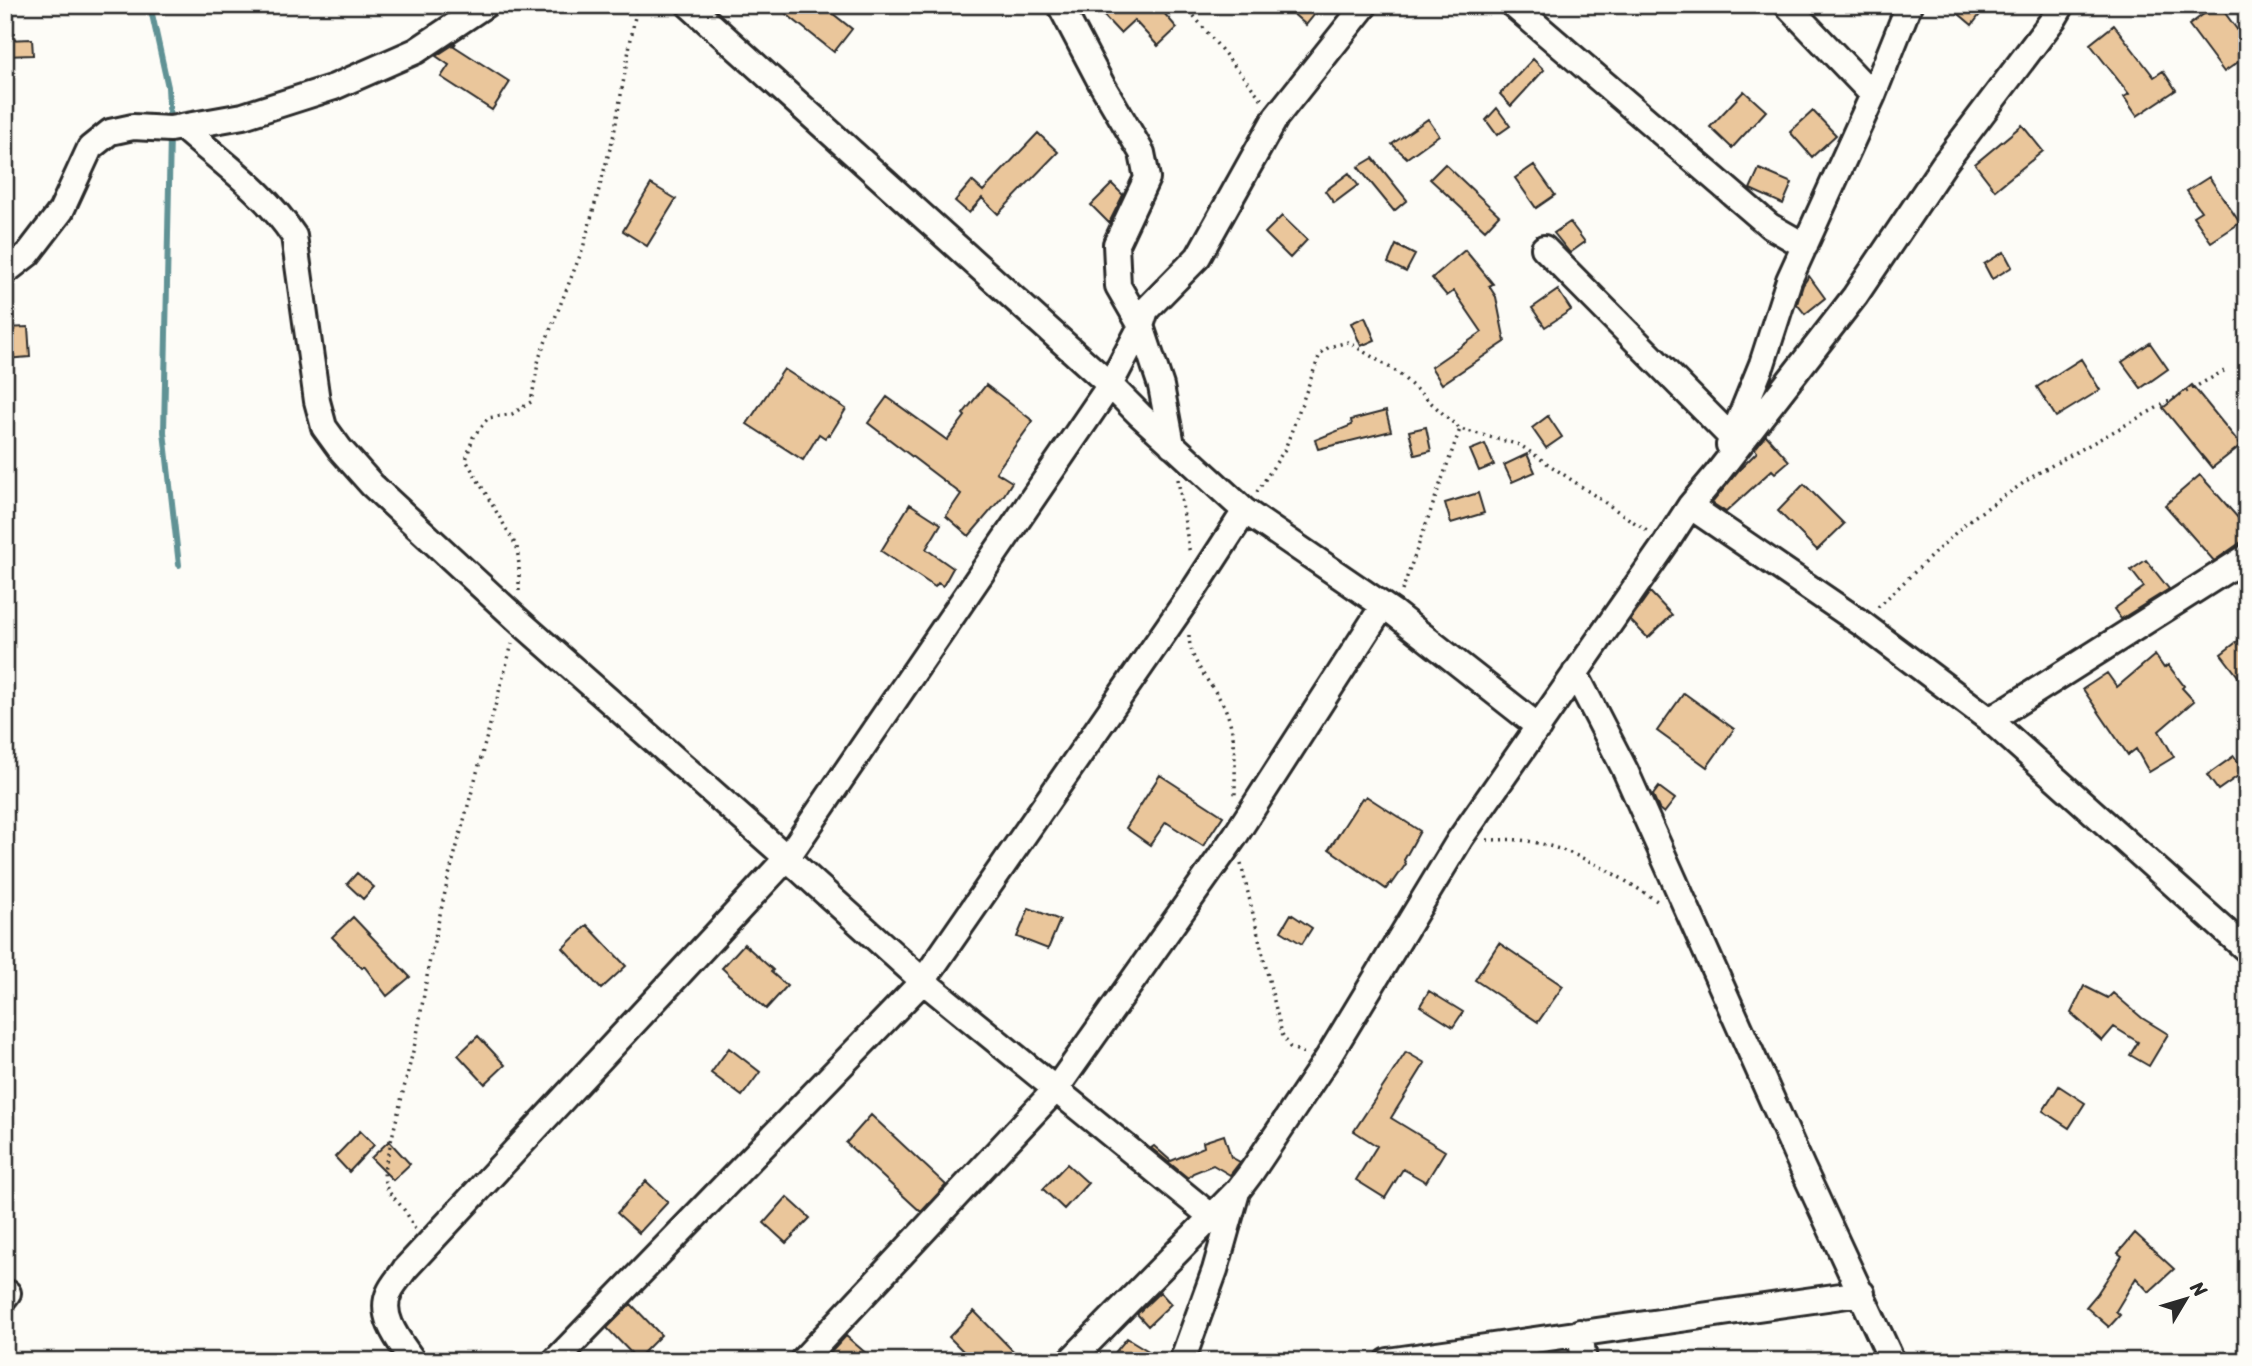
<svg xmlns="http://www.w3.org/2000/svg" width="2252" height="1366" viewBox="0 0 2252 1366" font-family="Sriracha,sans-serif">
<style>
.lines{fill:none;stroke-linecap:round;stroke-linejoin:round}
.stream{stroke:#619295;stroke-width:6}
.building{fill:#eac69b;stroke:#2b2b2b;stroke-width:2}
.minor-casing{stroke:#2b2b2b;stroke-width:30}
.path{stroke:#2b2b2b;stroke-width:3.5;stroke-dasharray:2 5;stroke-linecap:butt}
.minor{stroke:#fdfcf7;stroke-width:24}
</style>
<rect width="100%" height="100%" fill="#fdfcf7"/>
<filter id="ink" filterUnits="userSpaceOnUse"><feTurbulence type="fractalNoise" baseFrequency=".0143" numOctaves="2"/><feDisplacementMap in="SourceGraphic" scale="14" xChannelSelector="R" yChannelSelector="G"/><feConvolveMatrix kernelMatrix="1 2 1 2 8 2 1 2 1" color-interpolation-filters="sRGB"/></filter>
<g filter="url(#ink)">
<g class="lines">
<!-- stream -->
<path class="stream" d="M150,5l18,82 2,37
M170,135l-6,297 15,133"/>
</g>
<!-- building -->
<path class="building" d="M775,5h47l30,24 -18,23z
M1114,5h43l20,23 -19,18 -24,-26 -14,13 -16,-17z
M1283,5h39l-16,20z
M1966,5h21l-15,20 -13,-11z
M2216,5h3l28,38v13l-23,16 -35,-47z
M2114,25l40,52 9,-6 13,19 -39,26 -13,-19 5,-3 -39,-50z
M32,39l1,16 -28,1v-16z
M456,43l-2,3 56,36 -18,28 -51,-33 8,-12 -13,-9z
M1533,59l11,11 -33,36 -11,-12z
M1744,91l22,20 -34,37 -22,-21z
M1497,108l13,18 -13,9 -11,-15z
M1813,111l23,24 -24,22 -22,-25z
M1428,119l11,16 -32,23 -15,-14z
M2022,125l21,26 -48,39 -20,-26z
M1038,133l20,19 -60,62 -16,-16 -13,15 -14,-12 17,-20 11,10z
M1373,158l34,42 -13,11 -36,-44z
M1445,164l54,51 -14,15 -55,-51z
M1534,165l21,30 -19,13 -21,-30z
M1759,169l33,14 -9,21 -33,-15z
M1349,173l9,12 -24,18 -9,-12z
M2209,177l31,46 -29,19 -18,-26 8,-5 -14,-20z
M651,184l25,15 -29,47 -24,-15z
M1112,184l11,11 -14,28 -18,-18z
M1282,216l25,24 -17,18 -25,-25z
M1570,222l15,20 -15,11 -16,-20z
M1396,245l19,10 -9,17 -18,-9z
M1465,250l28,34 -4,2 7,11 9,45 -63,42 -11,-17 51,-35 -28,-41 -7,5 -15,-18z
M2004,252l8,15 -20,12 -8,-15z
M1809,276l16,22 -20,16 -8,-10 6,-19z
M1558,290l13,20 -26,17 -13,-19z
M1365,317l10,23 -14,6 -10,-23z
M28,327l2,30 -25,2v-31z
M2150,343l18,26 -27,19 -19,-26z
M2081,359l19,31 -44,27 -19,-30z
M784,369l62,40 -16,26 -2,-1 -3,4 -6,-4 -16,26 -56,-36z
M986,385l47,36 -37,51 16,10 -8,13 -35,41 -23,-20 15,-22 -93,-71 19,-26 60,43 18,-24 -2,-2z
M2192,385l49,60 -29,23 -49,-60z
M1386,411l5,20 -73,18 -3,-9 37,-15 -1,-5z
M1548,416l14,21 -16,11 -14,-20z
M1426,427l5,24 -16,4 -6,-24z
M1766,435l23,26 -14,12 -3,-3 -46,42 -14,-9 26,-32 19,-19 -2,-3z
M1485,444l9,21 -15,6 -9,-21z
M1527,454l8,18 -23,10 -8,-17z
M2200,475l47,53v10l-33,23 -49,-56z
M1804,484l40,40 -27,26 -39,-39z
M1478,493l6,20 -33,10 -6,-20z
M910,504l31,20 -15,25 27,19 -10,18 -5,-3 -3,4 -54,-36z
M2146,560l23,29 -48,30 -7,-10 30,-22 -13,-17z
M1650,592l22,23 -24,23 -18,-18z
M2247,634v54l-26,-34z
M2155,655l9,13 4,-3 16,21 -2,2 12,13 -35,30 15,26 -25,15 -13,-23 -8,6 -45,-66 24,-16 10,14z
M1684,693l50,36 -27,38 -50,-36z
M2234,756l11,15 -27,19 -11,-15z
M1160,775l63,41 -20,30 -37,-24 -16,23 -24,-17z
M1659,787l16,12 -11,14 -5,-4 -6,-14z
M1366,796l54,35 -16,29 2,4 -14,20 -1,-2 -5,7 -57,-40 33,-51 2,1z
M357,873l17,14 -11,12 -16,-15z
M1029,908l31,12 -12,29 -31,-12z
M1291,914l21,14 -10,16 -21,-13z
M353,917l57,60 -23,19 -23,-30 -2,2 -30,-31z
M587,925l39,41 -25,23 -38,-41z
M1499,943l64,43 -25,36 -63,-42z
M744,944l29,26 -2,2 16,14 -21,23 -44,-41z
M2084,986l24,12 5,-5 29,25 26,16 -19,32 -19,-11 8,-13 -24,-15 -12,14 -31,-28z
M1429,991l34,21 -10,15 -33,-21z
M478,1036l27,29 -20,19 -27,-29z
M729,1048l31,24 -18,24 -31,-23z
M1406,1052l19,11 -34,55 54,33 -19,31 -23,-13 -18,29 -29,-18 21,-34 -23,-15z
M2059,1086l26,17 -16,25 -26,-17z
M871,1115l75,70 -25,27 -75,-69z
M360,1131l14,14 -25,27 -14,-15z
M1224,1135l7,22 9,5 -10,13 -17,-10 -20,8 -5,5 -37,-30 3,-2 17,15 33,-14 -1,-5z
M389,1141l21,23 -17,16 -22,-22z
M1067,1164l21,19 -24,26 -21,-20z
M646,1181l22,21 -29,31 -22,-20z
M787,1197l23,21 -24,25 -22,-20z
M2135,1233l39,36 -25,23 -13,-14 -20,33 4,4 -11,12 -23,-20 11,-13 25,-38 -4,-3z
M1160,1292l11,12 -23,22 -11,-12z
M631,1304l30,31 -24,24 -30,-31z
M974,1311l49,50h-50l-24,-24z
M846,1336l29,25h-52z
M1127,1338l38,23h-57z"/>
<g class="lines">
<defs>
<path id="minor" d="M689,5l421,380 30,30 105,96 149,102 145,114
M1060,5l41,78 41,70 5,25 -31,66 2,42 23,40 20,60 11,59
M1513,5l257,221 35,20
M1787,5l86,90
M182,127c38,34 84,66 112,109l23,165 7,26 16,22 32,36 147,136 268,237 136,123 289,236
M1544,248l195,197
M5,272l23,-18 33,-43 29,-63 20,-16 23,-5 37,2 73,-13 91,-29 82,-36 69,-46
M1729,445l33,-81 27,-84 84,-185 36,-90
M1690,506l171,117 129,97 257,230
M1575,673l50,97 177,397 90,194
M1990,720l257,-163
M5,1297l3,-4
M1580,1332l4,29
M413,1361c-12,-18 -35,-44 -24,-68 3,-8 11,-16 16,-24l382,-411 323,-473 31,-59 5,-16 52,-53 78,-140 89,-112
M555,1361l368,-380 272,-393 50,-77
M802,1361l254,-272 179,-253 148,-230
M1070,1361l168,-171 12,-16 77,-115 133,-220 206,-296 24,-37 26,-31 139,-179 89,-132 111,-147 7,-12
M1182,1361l33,-91 22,-78
M1388,1361l474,-68"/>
</defs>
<!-- minor casing -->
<use href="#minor" class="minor-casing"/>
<!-- path -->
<path class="path" d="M1185,5l78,96
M1178,479l12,76
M1257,492l28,-43 35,-95 9,-7 19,-5 49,30 63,57 60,16 127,86
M519,591v-26l-2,-18 -51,-87 7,-23 15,-19 24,-4 19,-12 8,-44 44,-110 31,-114 23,-129
M1402,591l58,-162
M1878,607l90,-86 70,-48 186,-102
M1189,635c0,28 24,49 36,73 12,28 10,57 10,87
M1487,840c11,0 22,-1 33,0 51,6 98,35 140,63
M1241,864l41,170 8,13 15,7
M415,1229c-3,-5 -5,-10 -8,-15 -13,-20 -26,-21 -22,-48l32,-131 13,-76 18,-80 64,-235"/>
<!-- minor -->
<use href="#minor" class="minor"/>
</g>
</g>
<!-- margin -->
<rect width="2252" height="1366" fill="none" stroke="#fdfcf7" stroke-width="28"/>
<rect x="14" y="14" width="2224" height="1338" fill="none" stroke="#2b2b2b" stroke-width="2.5" filter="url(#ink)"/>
<!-- north arrow -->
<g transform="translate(2186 1299) rotate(52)" stroke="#fdfcf7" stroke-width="5" paint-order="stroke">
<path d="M0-5L12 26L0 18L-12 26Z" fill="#2b2b2b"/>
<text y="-10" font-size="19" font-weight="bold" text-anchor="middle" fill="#2b2b2b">N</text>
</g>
</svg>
